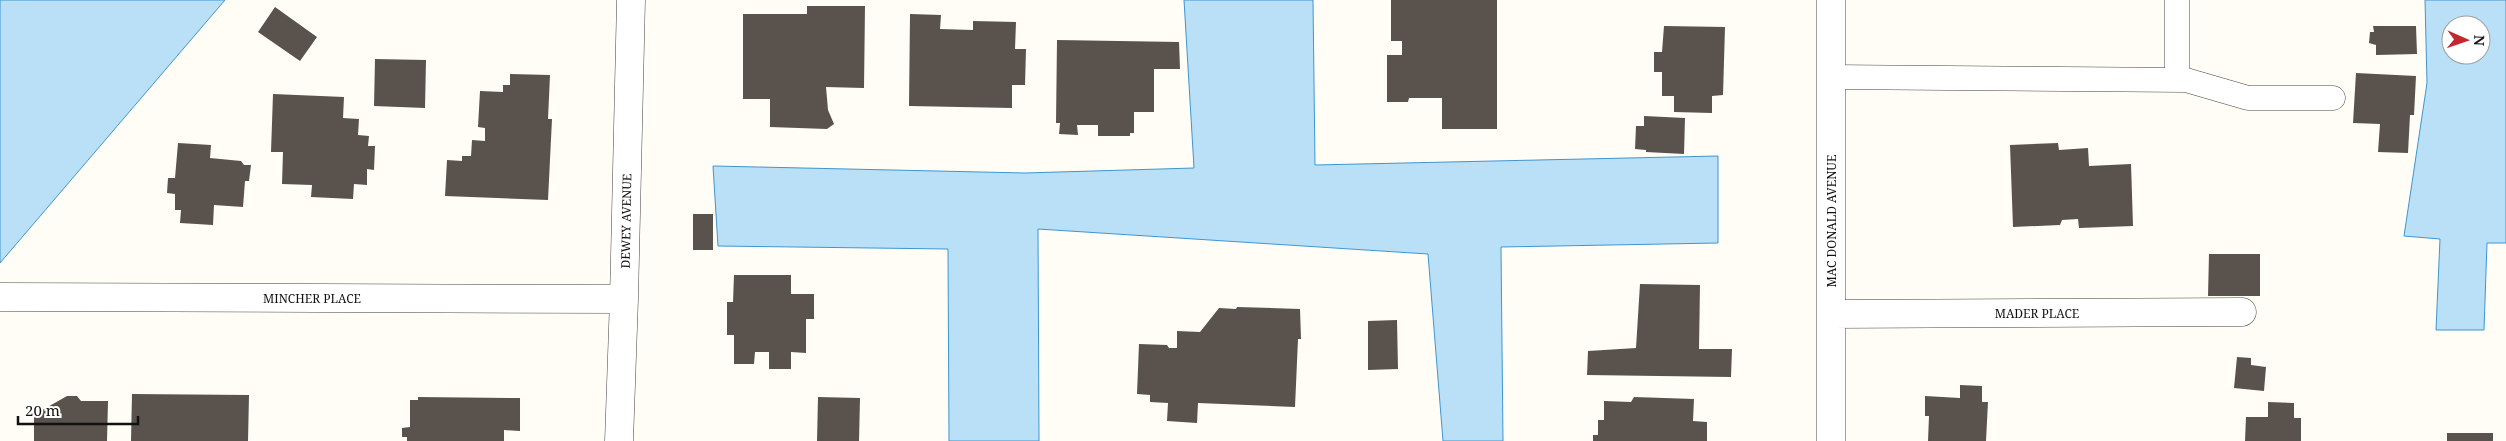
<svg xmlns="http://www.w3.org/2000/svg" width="2506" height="441" viewBox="0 0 2506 441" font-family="'Noto Serif',serif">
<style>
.water{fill:#b9e0f7;stroke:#3f96cf;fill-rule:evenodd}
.building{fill:#5a524d}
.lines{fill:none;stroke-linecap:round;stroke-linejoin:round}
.lane-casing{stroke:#444;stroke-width:25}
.street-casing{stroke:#444;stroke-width:29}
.lane{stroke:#fff;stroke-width:24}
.street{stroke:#fff;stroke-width:28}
.labels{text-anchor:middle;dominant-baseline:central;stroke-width:5;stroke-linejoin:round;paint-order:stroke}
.street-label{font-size:12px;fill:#111;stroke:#fff}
</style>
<rect width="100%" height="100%" fill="#fffdf5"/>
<!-- water -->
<path class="water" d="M0,0h225l-225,263z
M1184,0h129l2,165 403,-9v87l-217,4 2,194h-60l-15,-187 -390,-25 1,212h-90l-1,-192 -230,-3 -5,-80 312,7 169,-5z
M2425,0h81v243h-19l-3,87h-48l4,-91 -36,-3 23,-153zM2451,25h30v30h-30z"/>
<!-- building -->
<path class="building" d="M1391,0h106v129h-55v-31h-33l-1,4h-21v-47h15v-14h-11z
M807,6h58l-1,82 -38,-1 2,23 6,14 -7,5 -57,-2v-28h-27v-85h64z
M275,7l42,30 -17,24 -42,-29z
M910,14l31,1 -1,14 33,1v-9l43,1 -1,27h11l-1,36h-13v23l-103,-2z
M1664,26l61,1 -2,68 -11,1v17l-38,-1v-16h-12v-24h-8v-20h8z
M2373,26h43l1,28 -41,1v-10l-7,-2 1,-11h4z
M1057,40l122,2 1,27h-26v43h-20v21h-4v3h-32v-11h-21l1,10 -19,-1 1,-11h-4z
M375,59l51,1 -1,48 -51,-2z
M2356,73l60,3 -2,39h-4l-2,38 -30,-1 2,-28 -27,-1z
M510,74l40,1 -2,44h4l-4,81 -103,-4 2,-36 15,1v-5h9l1,-16 13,1v-13l-7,-1 2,-36 23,1v-7h7z
M273,94l71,3 -1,21 16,1 -1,16 11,1 -1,10h7l-1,24 -7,-1v16l-13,-1 -1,15 -42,-2 1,-12 -30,-1 1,-32h-12z
M1644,116l41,2 -1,36 -38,-2v-2l-11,-1 1,-23h8z
M178,143l33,2 -1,13 31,3 3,4h7l-2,16h-4l-2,26 -29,-2 -1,20 -33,-2 1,-13h-6v-16l-8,-1 1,-15h7z
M2058,143l1,7 29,-2 1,18 42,-2 2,62 -54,2 -1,-9 -16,1 -2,5 -47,2 -3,-82z
M693,214h20v36h-20z
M2209,254h51v42h-52z
M734,275h57v19h23v25h-8v34l-15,-1v17h-22v-17h-14l-1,12h-20v-29h-7v-33h6z
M1640,284l60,1 -1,64h33l-1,28 -144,-2 1,-24 48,-3z
M1237,307l63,2 1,30h-3l-3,68 -97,-4 -1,20 -30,-2 1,-18 -18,-1v-7l-13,-1 2,-50 28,1 2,3h8v-17l23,1 19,-24 17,1z
M1397,320l1,49 -30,1v-49z
M2237,357l14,1v7l15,2 -2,24 -30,-3z
M1960,385l22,1v16h6l-2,39h-58l1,-25h-4v-20l35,2z
M132,394l117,1 -1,46h-117z
M67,396h10l4,5h27l-1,40h-73v-25h3v-3z
M418,397l102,1v33l-16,-1v11h-97v-4h-5v-9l8,-1v-27h8z
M818,397l42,1 -1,43h-42z
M1634,397l60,2 -1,22 14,1v19h-114v-6h5v-15h6v-19l27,1z
M2268,402l26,1v15h7v23h-56l1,-24h22z
M2447,433h46v8h-46z"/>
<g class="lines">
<defs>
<path id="lane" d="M2177,0v79
M1831,77l355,3 62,18h85"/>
<path id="street" d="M0,297l624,2
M1831,314l411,-2
M619,441l5,-142 7,-299
M1831,441v-441"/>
</defs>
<!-- lane casing -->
<use href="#lane" class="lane-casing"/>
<!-- street casing -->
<use href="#street" class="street-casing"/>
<!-- lane -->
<use href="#lane" class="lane"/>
<!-- street -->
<use href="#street" class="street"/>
</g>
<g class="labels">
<!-- street labels -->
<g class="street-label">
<text transform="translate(626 221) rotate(-89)">DEWEY AVENUE</text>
<text transform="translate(1831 221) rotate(-90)">MAC DONALD AVENUE</text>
<text x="312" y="298">MINCHER PLACE</text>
<text x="2037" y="313">MADER PLACE</text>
</g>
</g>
<!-- north arrow -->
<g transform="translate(2466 40) rotate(92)"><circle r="24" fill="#ffffff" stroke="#a0a0a0"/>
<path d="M0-4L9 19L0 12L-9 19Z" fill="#c4262e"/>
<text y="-8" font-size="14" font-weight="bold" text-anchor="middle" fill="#111111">N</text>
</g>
<!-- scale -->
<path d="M18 416v8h120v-8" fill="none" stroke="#111111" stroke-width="2.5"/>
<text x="25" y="416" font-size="15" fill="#111111" stroke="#ffffff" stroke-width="4" paint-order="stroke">20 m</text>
</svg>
